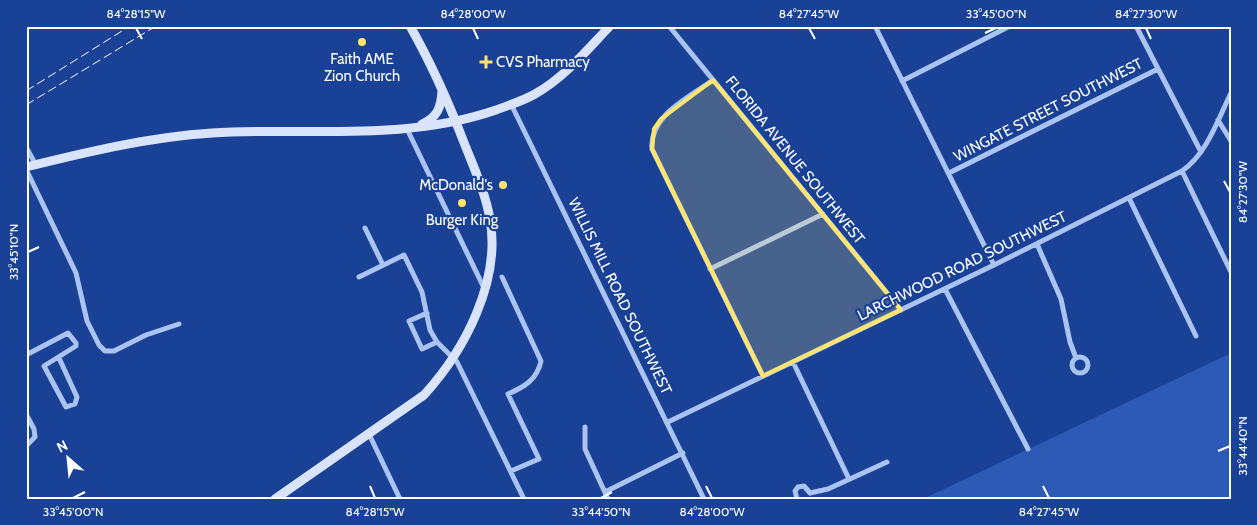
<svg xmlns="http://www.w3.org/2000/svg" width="1257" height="525" viewBox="0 0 1257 525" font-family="Cabin,sans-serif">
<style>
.green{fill:#2c5ab4}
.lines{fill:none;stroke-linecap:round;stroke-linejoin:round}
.street{stroke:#abc3f0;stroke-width:5}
.secondary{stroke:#d9e4fb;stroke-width:9}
.rail{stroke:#fff;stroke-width:1;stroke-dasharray:9 4;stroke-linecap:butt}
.marked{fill:#ffe56b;fill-opacity:0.2;stroke:#ffe56b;stroke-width:4;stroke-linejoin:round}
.ticks{fill:none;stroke:#fff;stroke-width:2}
.poi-dot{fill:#ffe56b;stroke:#194196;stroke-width:2}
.labels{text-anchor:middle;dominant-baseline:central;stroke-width:4.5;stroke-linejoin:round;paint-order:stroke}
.poi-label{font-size:15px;fill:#fff;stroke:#194196}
.street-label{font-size:15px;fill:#fff;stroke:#194196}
.neatline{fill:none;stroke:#fff;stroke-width:2}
.ticks-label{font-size:12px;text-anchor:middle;fill:#fff}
</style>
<rect width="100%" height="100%" fill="#194196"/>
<!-- green -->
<path class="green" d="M1231,353v146h-308z"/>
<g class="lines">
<!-- street -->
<path class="street" d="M669,26l232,284
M875,26l119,239
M1136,26l65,126
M713,80c-23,17 -64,35 -61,69l111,227
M902,81l108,-55
M511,104l193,395
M1218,120l13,21
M407,129l77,159
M26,147l10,18
M26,169l50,104 11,48 12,24 6,6h9l32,-16 33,-11
M1182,171l49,101
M949,173l209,-104
M1129,198l67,138
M365,228l18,37
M1037,244l24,55 9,43 6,16
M710,269l113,-55
M359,277l45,-22 18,37 8,38 7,12 20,20 67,137
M502,277l39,84c-4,19 -17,26 -33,33l31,65 -28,12
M945,289l83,160
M427,313l-18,8 13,28 15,-7
M26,355l42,-22 8,10v3l-32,20 22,41 9,-3 2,-7 -18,-39
M1072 365a8 8 0 1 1 16 0a8 8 0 1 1-16 0Z
M793,362l56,117
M26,414l8,15 1,8 -9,9
M668,422l326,-157 188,-94c25,-17 36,-52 49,-78
M585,427v22l23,50
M369,434l31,65
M605,492l78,-39
M810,493l18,-4 59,-27
M797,499l-2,-8 3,-4 6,-1 6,7"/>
<!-- secondary -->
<path class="secondary" d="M422,124c16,-7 19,-17 20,-33
M26,167c61,-15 123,-30 186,-34 95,-6 191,9 284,-23 13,-5 27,-9 39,-16 29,-16 52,-44 75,-68
M275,499l149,-104c41,-45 77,-114 66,-176 -5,-28 -17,-53 -27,-79 -15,-39 -32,-77 -53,-114"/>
<!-- rail -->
<path class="rail" d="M26,91l104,-65
M26,105l130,-79"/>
</g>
<!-- marked area -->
<path class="marked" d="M713,80l188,230 -138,66 -111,-227 2,-20 7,-10z"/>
<!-- ticks -->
<path class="ticks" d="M136,28l6,11M473,28l5,11M809,28l6,11M1146,28l5,11M985,33l11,-5M1224,181l6,11M28,252l11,-5M1218,451l12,-5M370,486l5,12M706,486l6,12M1043,486l6,12M73,498l12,-6M601,498l11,-6"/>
<!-- markers -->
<g class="poi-dot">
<circle cx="362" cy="42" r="5"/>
<path d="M483.5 54.5h5v5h5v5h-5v5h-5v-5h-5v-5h5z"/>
<circle cx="503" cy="185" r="5"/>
<circle cx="462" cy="203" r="5"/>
</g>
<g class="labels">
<!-- poi labels -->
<g class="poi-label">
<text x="362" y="59">Faith AME<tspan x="362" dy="17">Zion Church</tspan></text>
<text x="496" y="62" text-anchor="start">CVS Pharmacy</text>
<text x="493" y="185" text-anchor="end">McDonald's</text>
<text x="462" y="220">Burger King</text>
</g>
<!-- street labels -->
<g class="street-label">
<text transform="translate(1048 110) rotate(-27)">WINGATE STREET SOUTHWEST</text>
<text transform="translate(795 160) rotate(51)">FLORIDA AVENUE SOUTHWEST</text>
<text transform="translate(962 266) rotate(-26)">LARCHWOOD ROAD SOUTHWEST</text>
<text transform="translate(620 296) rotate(64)">WILLIS MILL ROAD SOUTHWEST</text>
</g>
</g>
<!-- border -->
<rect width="1257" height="525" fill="none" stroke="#194196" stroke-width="55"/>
<!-- north arrow -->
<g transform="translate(68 458) rotate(333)" stroke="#194196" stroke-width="4" paint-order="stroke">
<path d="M0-4L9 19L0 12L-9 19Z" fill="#ffffff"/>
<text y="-8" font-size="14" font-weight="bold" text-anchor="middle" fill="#ffffff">N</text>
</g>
<rect x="28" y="28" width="1202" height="470" class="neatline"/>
<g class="ticks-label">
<text x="136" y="18">84°28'15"W</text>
<text x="473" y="18">84°28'00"W</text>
<text x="809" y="18">84°27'45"W</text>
<text x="996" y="18">33°45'00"N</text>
<text x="1146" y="18">84°27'30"W</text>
<text transform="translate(1243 192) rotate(-90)" y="4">84°27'30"W</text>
<text transform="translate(14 252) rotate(-90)" y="4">33°45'10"N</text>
<text transform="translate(1243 446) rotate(-90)" y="4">33°44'40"N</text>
<text x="73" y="516">33°45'00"N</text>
<text x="375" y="516">84°28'15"W</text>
<text x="601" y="516">33°44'50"N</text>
<text x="712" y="516">84°28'00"W</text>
<text x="1049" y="516">84°27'45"W</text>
</g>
</svg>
